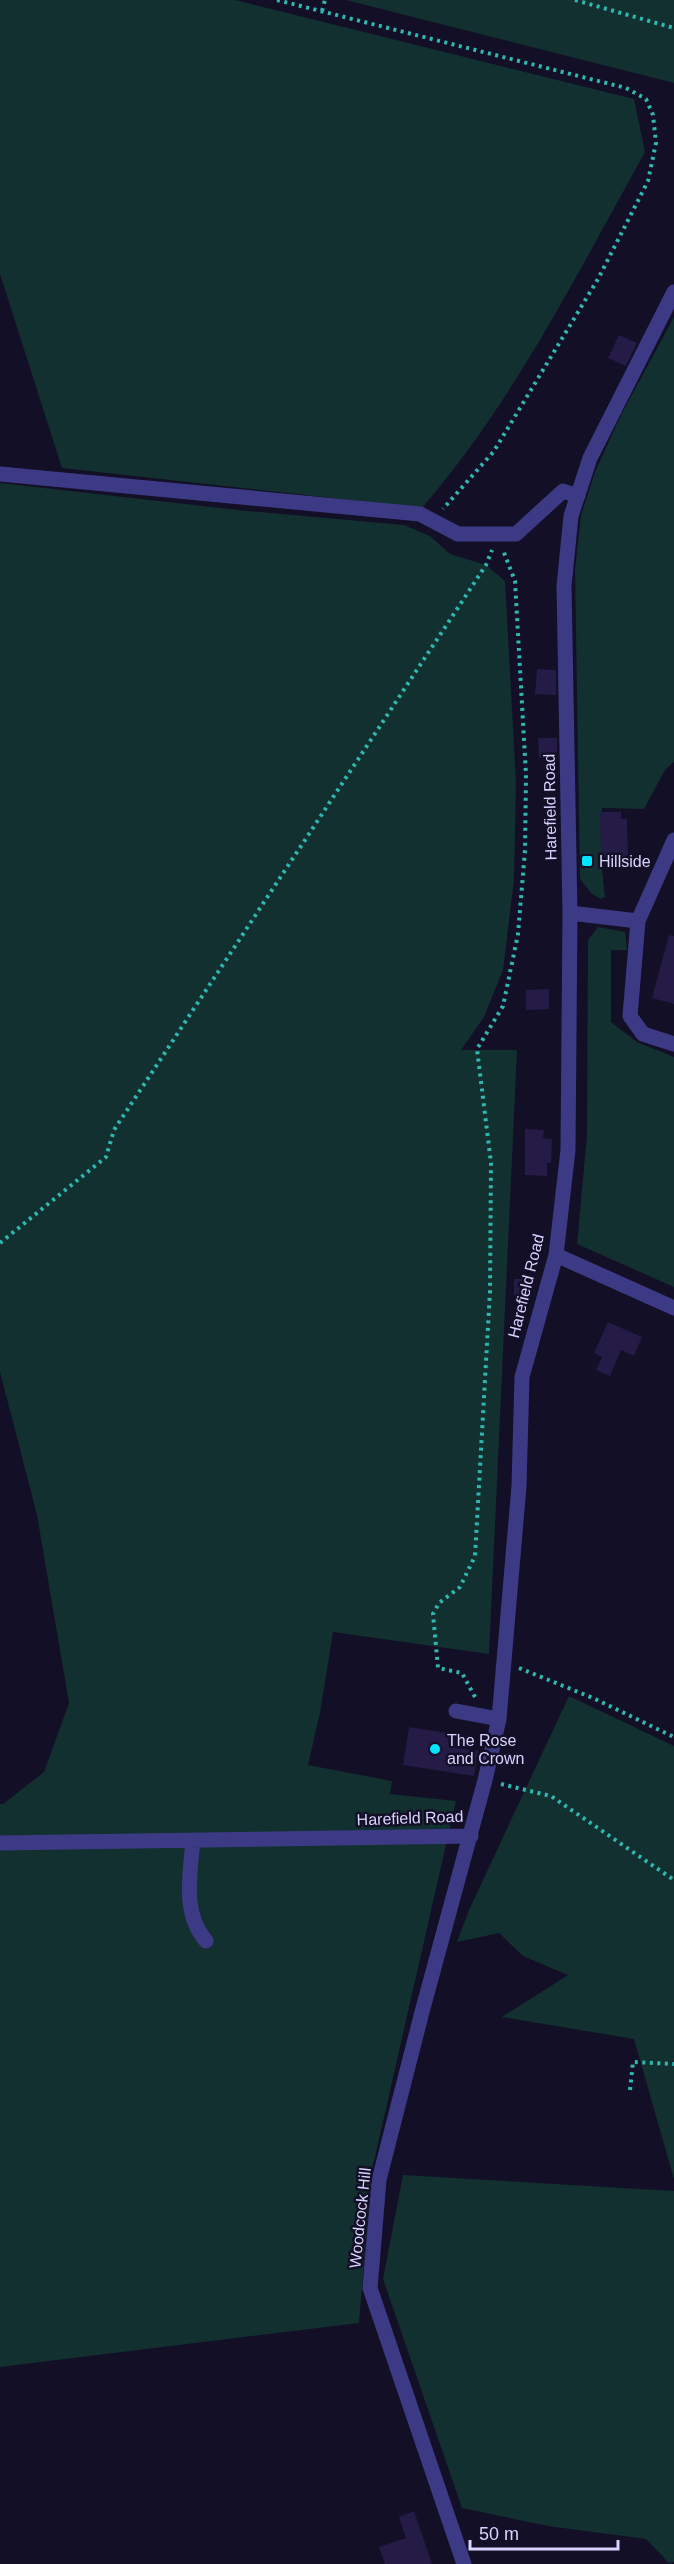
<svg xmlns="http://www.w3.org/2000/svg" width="674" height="2564" viewBox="0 0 674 2564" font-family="Arial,sans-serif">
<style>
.green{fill:#12302f}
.building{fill:#241b47}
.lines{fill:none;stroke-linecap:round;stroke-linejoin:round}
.path{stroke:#2fb8b0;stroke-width:4;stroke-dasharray:3 4.5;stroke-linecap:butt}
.minor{stroke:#3d3a85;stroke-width:15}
.poi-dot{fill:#00e5ff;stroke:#130f26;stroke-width:2}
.labels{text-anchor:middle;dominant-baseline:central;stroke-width:5;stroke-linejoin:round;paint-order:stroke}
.street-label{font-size:16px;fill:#d9d4ff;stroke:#130f26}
.poi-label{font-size:16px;fill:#d9d4ff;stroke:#130f26;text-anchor:start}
</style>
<rect width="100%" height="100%" fill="#130f26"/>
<!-- green -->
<path class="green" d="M0,0h235l399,99 11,53c-68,122 -131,249 -223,356l-360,-40 -62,-194z
M346,0h328v83z
M674,317v445l-9,8 -21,39 -42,-1 -1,53 4,36 -4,2 -9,-5 -12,-15 -5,-310 6,-54 14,-43 26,-57z
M0,483l247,28 157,14 26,11 20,18 36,11 19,16 11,202 -2,97 -11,90 -19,47 -23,33h56l-28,604 -156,-22 -13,81 -12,52 84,16 -2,13 66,7 -84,369 -13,153 -359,44v-563h3l41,-32 25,-69 -32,-188 -37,-143z
M598,927l27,5 2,18h-16v72l26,20 37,15v230l-97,-43 10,-109 1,-195z
M569,1696l105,50v433l-40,-140 -132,-22 66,-42 -45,-19 -24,-23 -42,9 12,-32z
M403,2175l271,16v371l-5,1 -23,-24 -98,-13 -86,-18 -79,-229z"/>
<!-- building -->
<path class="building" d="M619,335l18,8 -11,23 -18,-8z
M537,669l19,1v25l-21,-1z
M538,738h19v18l-18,2z
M600,812h21v7h6l1,42h-27z
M669,935l5,1v68l-22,-6z
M549,989v20l-23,1v-20z
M525,1129l19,1 -1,8 9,1 -1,24h-4v13l-22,-1z
M514,1279h17v18l-17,-1z
M608,1322l34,15 -8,19 -13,-6 -11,26 -14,-6 6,-13 -8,-4z
M409,1727l44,7 -2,13 27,4 -4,25 -71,-11z
M414,2511l18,53h-47l-6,-17 27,-9 -7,-21z"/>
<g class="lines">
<!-- path -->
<path class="path" d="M277,0l349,88 20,11 7,16 3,28 -8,38 -50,98 -104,172 -51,58
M575,0l99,28
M322,11l3,-11
M0,1243l106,-86 8,-27 372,-565 6,-15
M519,1668l74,30 81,39
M475,1697l-13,-24 -24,-5 -5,-54 6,-11 21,-16 15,-31 15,-265 1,-128 -14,-114 26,-43 15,-72 7,-84 1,-75 -11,-194 -12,-31
M501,1784l50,12 123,84
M630,2090l3,-28 41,2"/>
<!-- minor -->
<path class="minor" d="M0,474l420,40 38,20h58l47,-43 15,5
M570,913l68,8 -8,95 13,18 31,10
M638,921l36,-81
M556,1255l118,53
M456,1711l43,8
M193,1840c-3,35 -11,73 13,101
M0,1843l471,-7
M464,2564l-94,-276 9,-108 43,-168 63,-232 14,-61 20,-233 3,-109 34,-122 12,-105 2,-237 -6,-327 7,-70 19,-58 84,-166"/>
</g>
<!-- markers -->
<g class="poi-dot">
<rect x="581" y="855" width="12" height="12" rx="3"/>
<circle cx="435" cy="1749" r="6"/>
</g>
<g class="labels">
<!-- street labels -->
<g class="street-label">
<text transform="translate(550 807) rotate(-91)">Harefield Road</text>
<text transform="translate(526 1286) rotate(-76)">Harefield Road</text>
<text transform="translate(410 1818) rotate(-2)">Harefield Road</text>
<text transform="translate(360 2218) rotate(-84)">Woodcock Hill</text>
</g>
<!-- poi labels -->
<g class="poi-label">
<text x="599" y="861">Hillside</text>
<text x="447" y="1740">The Rose<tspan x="447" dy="18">and Crown</tspan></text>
</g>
</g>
<!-- scale -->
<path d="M470 2540v9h148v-9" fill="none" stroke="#d9d4ff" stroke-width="3"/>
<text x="479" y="2540" font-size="18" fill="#d9d4ff" stroke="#130f26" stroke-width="4.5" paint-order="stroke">50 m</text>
</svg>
